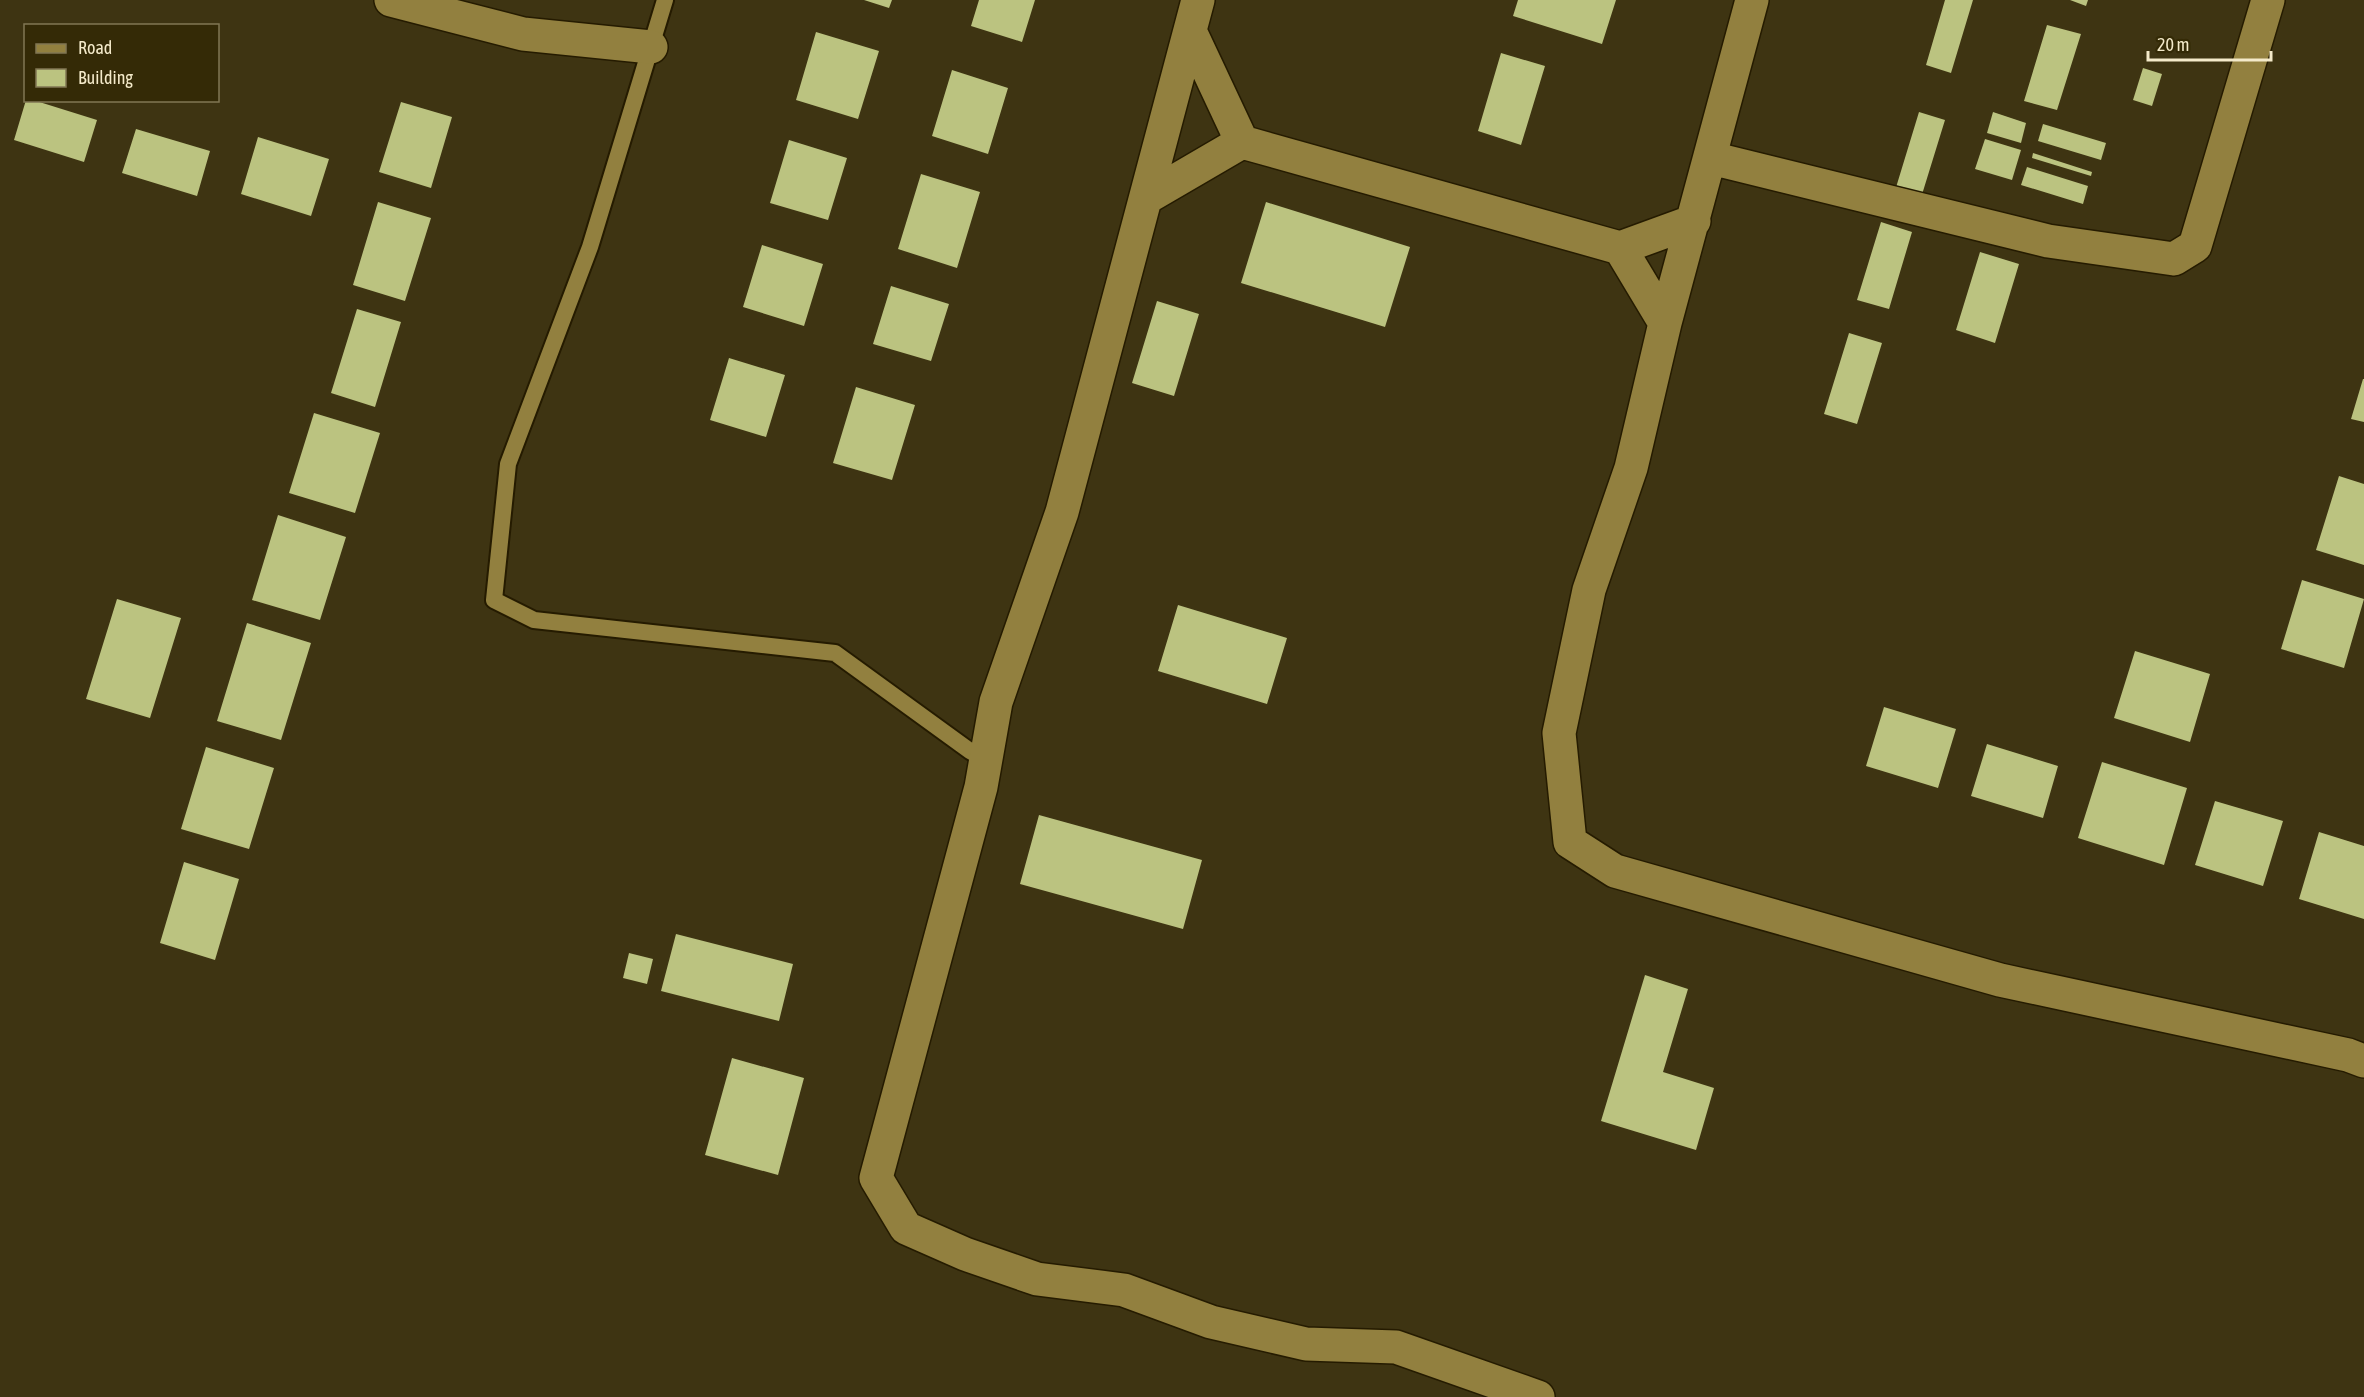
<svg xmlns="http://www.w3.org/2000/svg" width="2364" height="1397" viewBox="0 0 2364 1397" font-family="'Asap Condensed',sans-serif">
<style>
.building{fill:#bbc380}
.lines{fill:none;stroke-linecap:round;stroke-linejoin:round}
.service-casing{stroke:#251b00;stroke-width:20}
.minor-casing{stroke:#251b00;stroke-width:36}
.service{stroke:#92803f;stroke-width:16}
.minor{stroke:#92803f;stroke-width:33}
</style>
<rect width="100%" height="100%" fill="#3e3412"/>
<!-- building -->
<path class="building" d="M864,0h28l-3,8z
M979,0h56l-13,42 -51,-16z
M1518,0h98l-14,44 -89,-28z
M1945,0h28l-22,73 -25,-8z
M2070,0h18l-2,6z
M2047,25l34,9 -24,76 -33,-9z
M816,32l63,19 -21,68 -62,-19z
M1501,53l44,13 -24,79 -43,-14z
M2143,68l19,6 -10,32 -19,-6z
M952,70l56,18 -20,66 -56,-18z
M26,100h7l64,20 -13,42 -70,-22z
M401,102l51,15 -21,71 -52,-16z
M1919,112l26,8 -25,81 -26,-7z
M1993,112l33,11 -5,20 -34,-10z
M2043,124l63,19 -5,17 -63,-19z
M136,129l74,22 -13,45 -75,-23z
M258,137l71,22 -18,57 -70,-22z
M1985,139l36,11 -9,30 -37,-11z
M789,140l58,18 -19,62 -58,-17z
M2033,153l59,19 -1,4 -59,-18z
M2027,167l61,19 -5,18 -62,-19z
M921,174l59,18 -23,76 -59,-19z
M378,202l53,16 -26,83 -52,-16z
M1266,202l144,45 -25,80 -144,-44z
M1881,222l31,10 -23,77 -32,-9z
M762,245l61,19 -19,62 -61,-19z
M1980,252l39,12 -24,79 -39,-13z
M891,286l58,18 -18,57 -58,-17z
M1157,301l42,13 -25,82 -42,-13z
M357,309l44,13 -26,85 -44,-14z
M1849,333l33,10 -25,81 -33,-10z
M729,358l56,17 -19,62 -56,-17z
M2363,379h1v43l-13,-3z
M856,387l59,18 -23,75 -59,-17z
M314,413l66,20 -25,80 -66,-20z
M2339,476l25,8v81l-48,-15z
M278,515l68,22 -26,83 -68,-20z
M2302,580l62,19 -20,69 -63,-19z
M117,599l64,19 -31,100 -64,-19z
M1178,605l109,33 -20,66 -109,-33z
M247,623l64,20 -30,97 -64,-19z
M2135,651l75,23 -20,68 -76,-24z
M1884,707l72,22 -18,59 -72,-22z
M1987,744l71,22 -15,52 -72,-22z
M206,747l68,21 -25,81 -68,-20z
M2102,762l85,26 -23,77 -86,-27z
M2215,801l68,20 -20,65 -68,-21z
M1039,815l163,45 -19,69 -163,-45z
M2319,832l45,14v73l-65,-20z
M184,862l55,17 -24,81 -55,-17z
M676,934l117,30 -14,57 -118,-30z
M629,953l24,6 -6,25 -24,-6z
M1645,975l43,14 -25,83 51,16 -18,62 -95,-29z
M732,1058l72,20 -26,97 -73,-20z"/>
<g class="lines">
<defs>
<path id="service" d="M665,0l-75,247 -82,217 -14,136 40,20 301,33 135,98 16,9"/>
<path id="minor" d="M391,0l132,34 128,13
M1198,0l-136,512 -66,190 -15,85 -105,391 30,50 59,26 72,25 87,11 87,32 95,22 90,3 142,50
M1752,0l-87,323 -34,145 -42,122 -30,143 11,109 45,29 385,109 348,75 16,6
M1190,31l52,111 378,106 74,-27
M1711,158l337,83 126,18 21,-13 73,-246
M1146,198l96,-56
M1620,248l45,75"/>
</defs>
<!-- service casing -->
<use href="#service" class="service-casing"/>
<!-- minor casing -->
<use href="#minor" class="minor-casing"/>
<!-- service -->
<use href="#service" class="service"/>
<!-- minor -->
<use href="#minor" class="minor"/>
</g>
<!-- legend -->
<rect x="24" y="24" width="195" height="78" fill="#342a06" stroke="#817754" stroke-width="1.5"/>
<rect x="36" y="44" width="30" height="9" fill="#92803f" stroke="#817754" stroke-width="1.5"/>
<text x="78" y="54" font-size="18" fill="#f4eaca">Road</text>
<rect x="36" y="69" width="30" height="18" fill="#bbc380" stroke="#817754" stroke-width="1.5"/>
<text x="78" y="84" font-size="18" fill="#f4eaca">Building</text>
<!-- scale -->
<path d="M2148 51v9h123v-9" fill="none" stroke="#f4eaca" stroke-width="3"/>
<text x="2157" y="51" font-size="18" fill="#f4eaca" stroke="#342a06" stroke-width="4.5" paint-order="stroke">20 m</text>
</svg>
